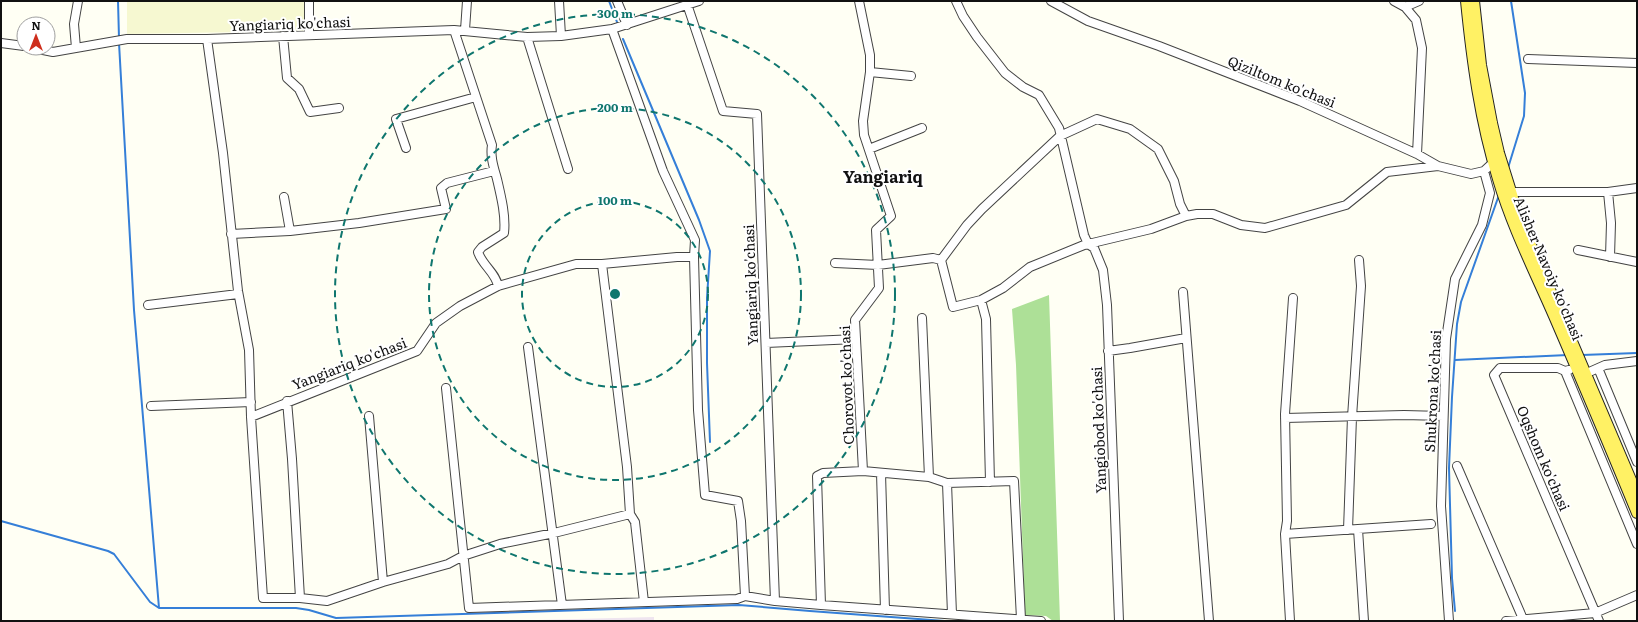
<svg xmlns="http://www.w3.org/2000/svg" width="1638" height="622" viewBox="0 0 1638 622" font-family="Literata,serif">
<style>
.industrial{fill:#efe5ef}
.farmland{fill:#f6f8d1}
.forest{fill:#ade097}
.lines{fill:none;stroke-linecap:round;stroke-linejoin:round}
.stream{stroke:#357fd8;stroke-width:2}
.minor-casing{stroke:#444;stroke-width:10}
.major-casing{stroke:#222;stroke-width:12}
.minor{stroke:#fff;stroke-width:8}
.major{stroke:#fff164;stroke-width:10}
.ring{fill:none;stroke:#0f766e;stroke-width:2;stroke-dasharray:7 5}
.labels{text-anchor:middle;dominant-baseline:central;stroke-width:4;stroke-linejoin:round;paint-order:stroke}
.street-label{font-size:14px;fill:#111;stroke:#fff}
.quarter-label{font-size:16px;font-weight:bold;fill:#111;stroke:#fff}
.centre{fill:#0f766e;stroke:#fff;stroke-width:2}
.ring-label{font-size:12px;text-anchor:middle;font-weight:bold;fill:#0f766e;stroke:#fff;stroke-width:4;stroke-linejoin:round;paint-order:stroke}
</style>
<rect width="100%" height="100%" fill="#fffff4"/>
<!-- industrial -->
<path class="industrial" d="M654,617v4h-152z"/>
<!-- farmland -->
<path class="farmland" d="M127,1h179l1,30 -180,3z"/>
<!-- forest -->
<path class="forest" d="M1049,295l11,326h-7l-7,-5 -21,-1 -9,-250 -4,-56z"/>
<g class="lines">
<!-- stream -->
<path class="stream" d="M118,1l1,37
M609,1l8,21
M623,39l76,181 11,31 -3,47v65l3,79
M119,43l15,267 25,298h137l13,2 27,8 403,-13 71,6 135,10
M1508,168l16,-52 1,-23 -14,-92
M1582,355l55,-2
M1455,360l113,-5
M1,521l107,30 6,3 36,48 9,6
M1455,611l-3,-33 -3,-110 3,-71 5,-73 4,-22 38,-107"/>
<defs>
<path id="minor" d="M309,1v34
M559,1l2,35
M617,1l10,24
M859,1l11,54v17l-7,49 1,14 27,81 -15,14 3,58 -24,32 8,151
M956,1l7,15 14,21 28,36 18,14 16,8 20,33 25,107 4,9 6,4 9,22 4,35 12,316
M1051,1l37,20 71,25 141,55 117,53 21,12 33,8 13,-3 12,-11
M1394,1l11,6 11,13 6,28 -5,106
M687,4l36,107 34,3 18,487
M1405,7l14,-6
M612,29l51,142 32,69 -1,17 4,153 7,85 33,6 3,20 4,75
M454,30l38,115c-2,12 2,23 5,34 4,17 9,37 7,54l-22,14 -4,5c4,13 18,21 20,34
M465,30l2,-29
M283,36l4,42 12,11 11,23 29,-4
M527,37l41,132
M207,39l16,114 15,138 11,59 2,67 12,181h37l27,3 56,-19 65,-18 15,-8 37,-12 54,-11 76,-19
M1,43l23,3
M33,48l20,4 74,-13h80l247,-9 73,7 34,-1 51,-7 87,-28
M76,48l-2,-24 4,-23
M1528,59l109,4
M870,72l41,4
M406,148l-10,-29 80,-22
M869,149l53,-21
M1608,192l3,31 -1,34
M1506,193l5,-1h97l29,-4
M284,197l6,34
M231,234l59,-3 69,-8 87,-14 -5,-21 6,-5 47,-12
M1578,250l59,12
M941,260l12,47 28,-7 22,-12 27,-21 54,-22 67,-16 35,-13 11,-2h16l28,11 24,3 81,-23 41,-33 51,-6
M941,260l26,-35 15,-16 78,-73 37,-17 33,10 28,20 16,32 6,23 6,12
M835,263l43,2 55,-7 8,2
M602,264l25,203 3,47 5,8 9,80
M1183,292l26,329
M981,300l5,19 4,163
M148,305l90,-11
M922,318l7,159
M766,343l90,-4
M528,347l34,258
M1108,351l22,-3 56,-10
M1598,368l39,94
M1569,370l-4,1 72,173
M1565,371l-7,-3h-58l-6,7 105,246
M1587,373l18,-8 32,-4
M446,388l23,220 268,-9 8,-3 30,5 46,4 220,16
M287,401l5,58 8,139
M151,406l100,-4
M369,416l14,166
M251,417l166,-66 19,-28 24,-17 38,-20 78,-22h26l75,-7h17
M1285,418l119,-3 39,1
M1457,466l66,153
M881,473l4,137
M947,483l5,131
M1358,529l6,92
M1348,530l4,-113 9,-131 -2,-26
M1285,534l146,-10
M821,605l-4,-129 6,-3 40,-2 66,6 18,6 67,-2 7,138
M1290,621l-5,-87 2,-13 -2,-107 8,-116
M1449,621l-8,-115 5,-167 9,-60 27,-54 8,-32 -6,-22
M1506,621l89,-8 42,-18"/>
<path id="major" d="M1466,1c6,60 14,120 32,178 14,48 36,91 56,137 28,65 56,131 83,197
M1474,1l7,64 11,58 7,30 20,64 118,277"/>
</defs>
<!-- minor casing -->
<use href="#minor" class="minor-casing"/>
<!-- major casing -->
<use href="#major" class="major-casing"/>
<!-- minor -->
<use href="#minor" class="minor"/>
<!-- major -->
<use href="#major" class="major"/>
</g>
<!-- distance rings -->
<g class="ring">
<circle cx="615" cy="294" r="93"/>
<circle cx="615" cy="294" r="186"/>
<circle cx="615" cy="294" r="280"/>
</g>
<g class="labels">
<!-- street labels -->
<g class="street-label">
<text transform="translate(290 23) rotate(-2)">Yangiariq ko'chasi</text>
<text transform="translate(1282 81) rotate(22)">Qiziltom ko'chasi</text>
<text transform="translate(1549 268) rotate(67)">Alisher Navoiy ko'chasi</text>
<text transform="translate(750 285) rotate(-92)">Yangiariq ko'chasi</text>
<text transform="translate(349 363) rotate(-21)">Yangiariq ko'chasi</text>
<text transform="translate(846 385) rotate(-92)">Chorovot ko'chasi</text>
<text transform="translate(1432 391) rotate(-87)">Shukrona ko'chasi</text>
<text transform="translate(1098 430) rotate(-92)">Yangiobod ko'chasi</text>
<text transform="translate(1544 458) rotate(67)">Oqshom ko'chasi</text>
</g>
<!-- quarter labels -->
<g class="quarter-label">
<text x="883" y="176">Yangiariq</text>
</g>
</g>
<circle cx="615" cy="294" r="6" class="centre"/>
<g class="ring-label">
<text x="615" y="18">300 m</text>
<text x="615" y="112">200 m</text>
<text x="615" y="205">100 m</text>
</g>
<!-- border -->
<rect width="1638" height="622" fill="none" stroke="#111111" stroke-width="4"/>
<!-- north arrow -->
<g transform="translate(36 36)"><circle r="19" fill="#ffffff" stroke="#a0a0a0"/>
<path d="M0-3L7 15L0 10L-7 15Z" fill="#ce2e1c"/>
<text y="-6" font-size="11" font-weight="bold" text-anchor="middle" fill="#111111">N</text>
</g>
</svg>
